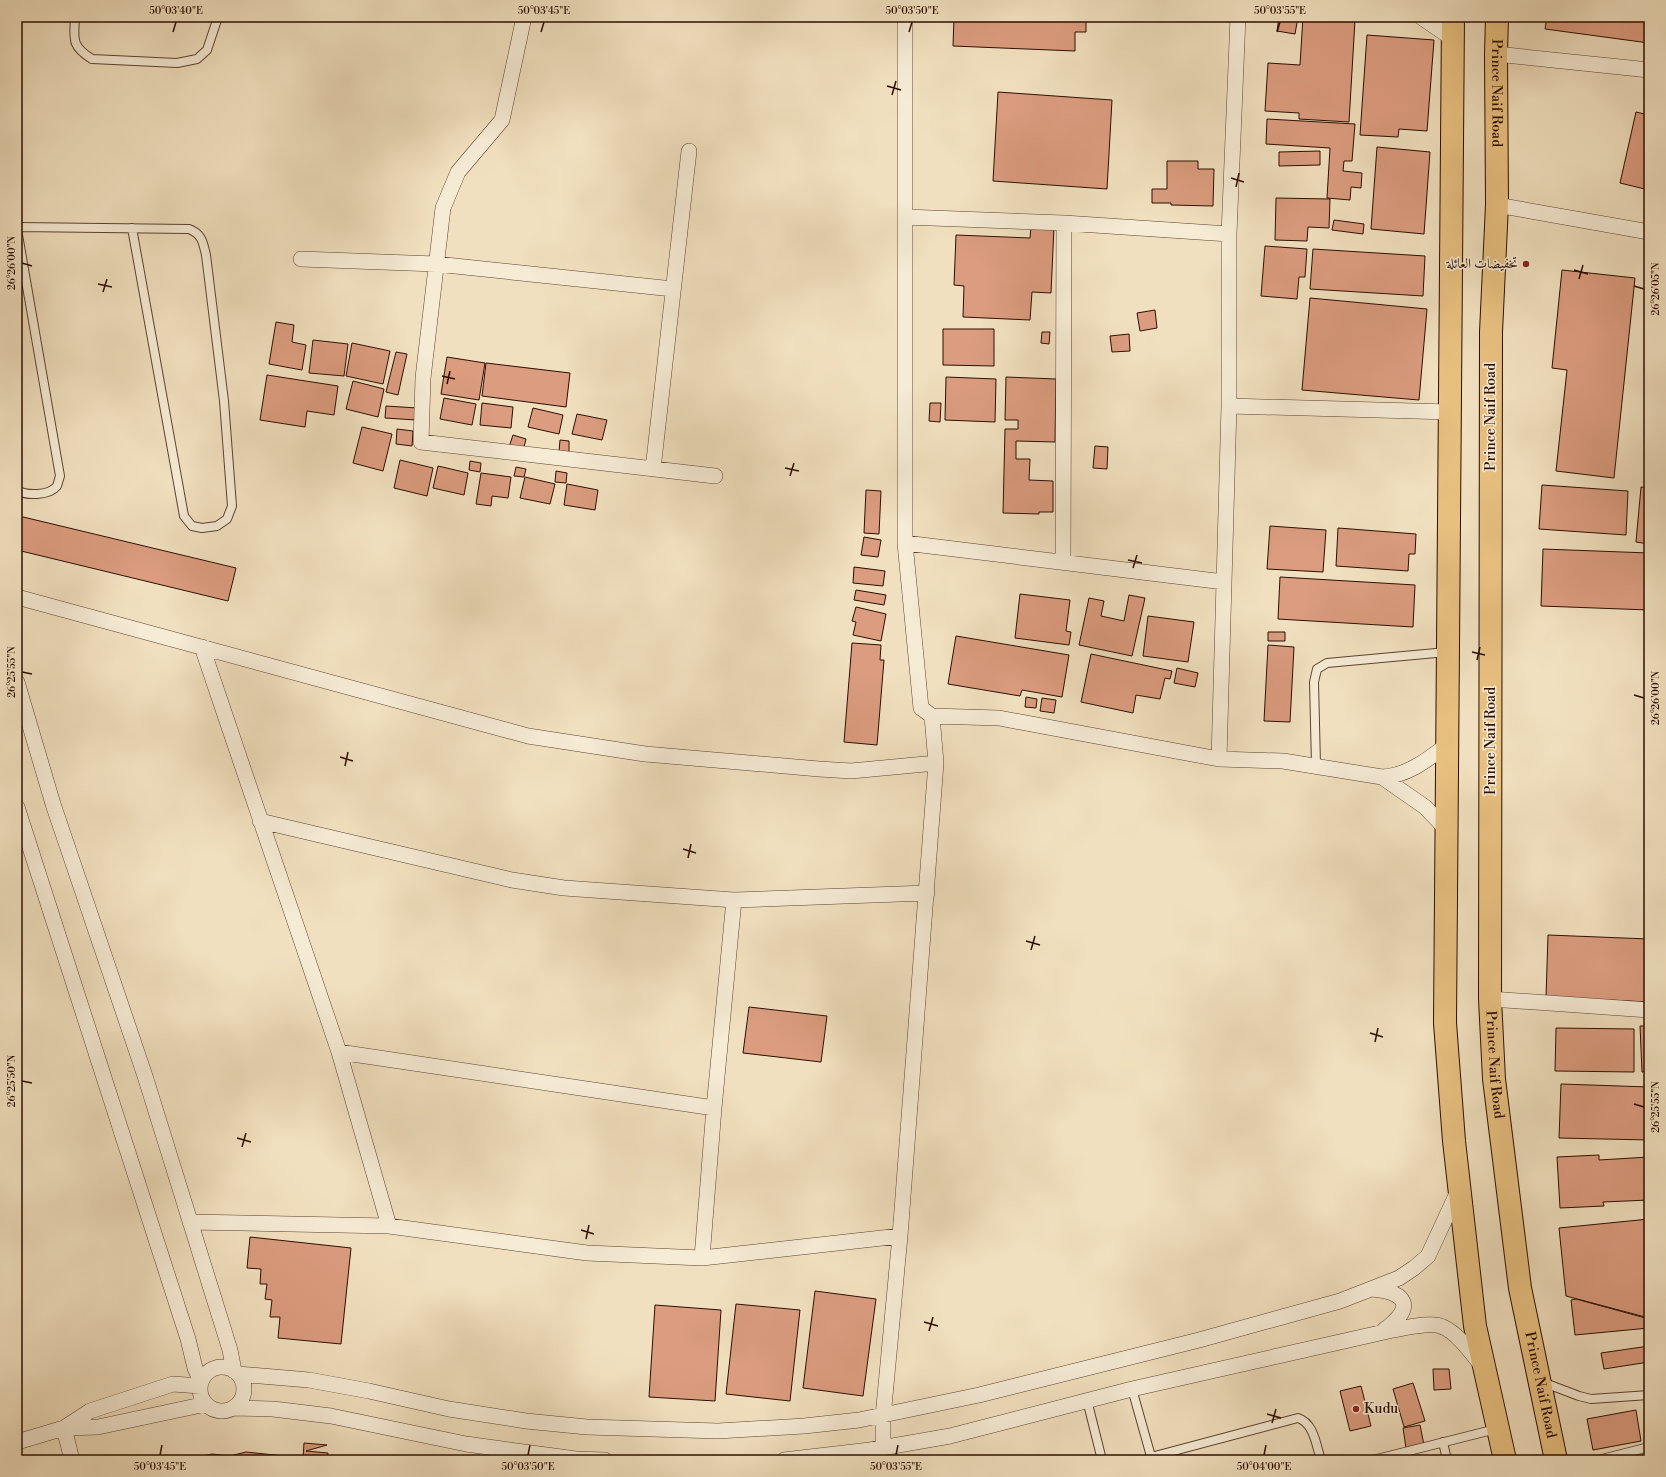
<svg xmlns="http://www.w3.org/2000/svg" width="1666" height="1477" viewBox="0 0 1666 1477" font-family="'Libre Bodoni',Amiri,serif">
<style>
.building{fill:#db9c7f;stroke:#2c0e00}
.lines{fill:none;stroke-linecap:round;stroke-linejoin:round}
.lane-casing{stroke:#5d4230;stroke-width:10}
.street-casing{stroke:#5d4230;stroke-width:16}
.primary-casing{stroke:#2c0e00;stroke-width:24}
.lane{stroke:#f6ebd5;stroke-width:8}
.street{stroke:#f6ebd5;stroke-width:15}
.primary{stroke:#e8c080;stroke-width:22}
.ticks{fill:none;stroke:#2c0e00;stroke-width:1.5}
.poi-dot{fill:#8f2418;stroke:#f6ebd5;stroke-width:1.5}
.labels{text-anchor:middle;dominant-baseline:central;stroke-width:3;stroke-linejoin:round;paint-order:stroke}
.street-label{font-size:14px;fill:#2c0e00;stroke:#f6ebd5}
.poi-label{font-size:14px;fill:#2c0e00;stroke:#f6ebd5;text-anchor:end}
.neatline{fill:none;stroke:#2c0e00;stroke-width:1.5}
.ticks-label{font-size:10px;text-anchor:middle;fill:#2c0e00}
</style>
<rect width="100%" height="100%" fill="#f1e0bf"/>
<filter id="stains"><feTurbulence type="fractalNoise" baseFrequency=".005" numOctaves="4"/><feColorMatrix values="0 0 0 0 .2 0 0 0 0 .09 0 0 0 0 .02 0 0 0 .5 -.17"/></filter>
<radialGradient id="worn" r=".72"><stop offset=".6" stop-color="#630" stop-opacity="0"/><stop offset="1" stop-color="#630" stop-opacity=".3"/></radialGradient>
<!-- building -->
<path class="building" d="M954,17h132v15h-11v19l-122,-5z
M1279,17h19l-3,17 -18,-3z
M1303,17l52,3 -6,102 -50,-3v-6l-34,-2 3,-48 32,2z
M1547,17h102v26l-104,-14z
M1367,35l67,5 -7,91 -28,-2 -1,8 -38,-2z
M998,92l114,8 -5,89 -114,-8z
M1636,112l13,3v75l-29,-7z
M1267,119l88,5 -3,37h-8l-1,10 19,2 -1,15 -10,-1 -1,13 -23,-2 3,-50 -64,-4z
M1377,147l53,5 -6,82 -53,-5z
M1320,151v14l-41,1v-14z
M1167,161h31v8h16l-1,37 -42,-1v-2h-19v-14h15z
M1276,198l54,1 -1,29 -21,-1 -1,14 -32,-1z
M1334,220l30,4 -1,10 -31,-4z
M1031,226l23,1 -3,66 -19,-1 -2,28 -67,-3 1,-31 -10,-1 2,-50 74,3z
M1265,246l42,3 -2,28h-6l-2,22 -36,-3z
M1313,249l112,7 -2,40 -113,-7z
M1562,270l73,8 -21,200 -58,-7 11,-101 -15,-2z
M1310,298l117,11 -8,91 -117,-10z
M1155,310l2,18 -17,3 -3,-18z
M276,322l18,3 -2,17 14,3 -4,25 -33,-6z
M943,329h51v37l-51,-1z
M1042,332h8l-1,12 -8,-1z
M1129,334l1,17 -18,1 -2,-16z
M313,340l35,4 -4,32 -35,-3z
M352,343l38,8 -7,33 -37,-8z
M396,352l11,2 -9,41 -12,-3z
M447,357l38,6 -6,37 -38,-6z
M486,363l84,10 -4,34 -84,-11z
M267,375l71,11 -4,29 -27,-4 -2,16 -45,-7z
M946,377l50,2 -1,43 -50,-2z
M1006,377l50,2 -1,63 -39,-1v18h14l-1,21 24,1v31h-14v2l-36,-1 2,-84h13v-9h-13z
M353,381l31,8 -6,28 -32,-8z
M444,398l32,6 -4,21 -32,-6z
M482,403l31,4 -2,21 -31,-3z
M930,403h11l-1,19 -11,-1z
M386,406l31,2 -1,12 -31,-2z
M533,408l30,7 -4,19 -31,-7z
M577,414l30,6 -5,20 -30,-6z
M362,427l30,7 -9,37 -30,-8z
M397,429l16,2 -1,15 -16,-2z
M513,435l13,4 -3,12 -14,-4z
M560,440l9,1v12l-10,-1z
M1095,446l13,1 -1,22 -14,-1z
M400,460l33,8 -6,28 -33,-8z
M470,461l11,2 -1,9 -11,-2z
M438,466l30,7 -4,22 -31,-7z
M516,467l10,2 -2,8 -10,-1z
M556,471l11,2 -1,10 -11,-1z
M481,473l30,4 -3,21 -16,-2 -1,10 -15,-2z
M525,477l30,7 -5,20 -30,-6z
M567,484l31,6 -3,20 -31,-5z
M1542,485l86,6 -2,44 -87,-6z
M1641,487l8,1v56l-13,-2z
M866,490l15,1 -2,43 -15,-1z
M19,516l217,52 -8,33 -211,-51z
M1270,526l56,4 -3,42 -56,-3z
M1338,528l78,6 -1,20h-6l-1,17 -72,-5z
M864,537l17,3 -3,17 -17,-2z
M1543,549l106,4v57l-108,-4z
M854,567l31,4 -2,15 -30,-3z
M1280,577l135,8 -2,42 -135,-8z
M856,590l30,5 -2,10 -30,-5z
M1020,594l50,6 -4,31 5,1 -2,13 -54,-7z
M1129,595l16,3 -13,58 -53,-11 10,-47 15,3 -3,15 23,5z
M856,607l30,7 -5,27 -28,-6 3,-13 -4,-1z
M1148,616l46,6 -6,40 -45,-6z
M1268,632h17v9h-17z
M956,636l113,19 -7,42 -40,-7 -2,6 -72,-12z
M852,643l29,2 -1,15h4l-7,85 -33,-3z
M1268,645l26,2 -4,75 -26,-1z
M1091,654l81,17 -2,8 -5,-1 -5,21 -24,-4 -3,18 -52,-11z
M1177,668l21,5 -3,14 -21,-4z
M1026,697l11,2 -1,9 -11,-1z
M1042,698l14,2 -2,13 -14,-2z
M1548,935l101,4v63l-103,-5z
M749,1007l78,9 -6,46 -78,-9z
M1640,1026h9v45l-7,1z
M1556,1028l78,1v43l-79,-1z
M1561,1084l88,3v53l-90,-2z
M1599,1155v5l50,-3v43l-46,2 1,4 -44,2 -3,-51z
M1649,1219v99l-83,-22 -7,-68z
M250,1237l101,11 -10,96 -63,-6 2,-21h-10l2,-17 -7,-1 2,-15h-7l1,-15 -14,-1z
M815,1291l61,8 -13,97 -60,-8z
M1576,1299l73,20v9l-74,7 -4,-35z
M736,1304l64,6 -10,91 -64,-7z
M655,1305l66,5 -6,91 -66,-4z
M1649,1346v16l-45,7 -3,-16z
M1433,1369h16l2,20 -17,1z
M1413,1383l12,38 -21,6 -11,-38z
M1361,1386l10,40 -21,5 -10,-40z
M1636,1410l5,31 -48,9 -6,-31z
M1420,1425l4,20 -18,3 -3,-20z
M304,1443l23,2 -21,6 22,2 -1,7h-143l28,-6 18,2 16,-4 57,6z
M1069,1456l1,4h-18z"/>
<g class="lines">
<defs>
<path id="lane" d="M75,17c-1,22 -4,29 17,42l85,4 20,-4 10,-9 11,-33
M17,227l172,2c13,5 14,13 17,26l18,146 8,105 -5,13 -10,7 -15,2 -10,-2 -8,-10 -52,-288
M17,229l43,247c-1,3 -2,7 -3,10 -8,10 -31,10 -40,4
M1649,394v16
M1316,765l-2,-83 3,-13 10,-6 120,-11
M1542,1382l37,14 12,3 58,-4
M1132,1389l20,71
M1087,1400l15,60
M1443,1442l4,18
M1151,1457l147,-39c16,5 18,27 23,42
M1373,1460l123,-31
M1598,1460l51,-13"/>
<path id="street" d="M524,17l-22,103 -44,52 -15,36 -20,170 -2,64 294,34
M905,17v526l16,165 11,8 67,2 220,41 64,2 99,16c25,-1 45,-17 65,-32
M1421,17l32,22
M1496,54l153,16
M1497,205l152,27
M905,217l159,6 165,11
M301,259l135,5 237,25
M1229,406l221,6
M653,469l36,-318
M905,543l319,39
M1063,562l1,-339
M17,597l511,139 117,18 174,15 32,2 85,-8
M202,647l137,405 50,174 198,27 115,5 198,-22
M17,682l36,122 92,272 85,274 4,21
M1219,759l10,-353v-172l9,-217
M1382,777l43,30 22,23
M17,807l171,532 7,29 6,14
M260,821l252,59 52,8 170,12 -20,208 -12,150
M734,900l193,-7
M1490,999l159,11
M339,1052l375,56
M190,1222l199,4
M1372,1289c36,3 43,19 12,41
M200 1389a22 22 0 1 1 44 0a22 22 0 1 1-44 0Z
M238,1374l71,6 60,11 80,18 77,12 61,6 131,4 86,-5 55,-6 120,-25 220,-55 141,-39 59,-23 15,-10 14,-12 31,-67
M233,1408l40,1 58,7 135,28 110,15 29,1
M64,1428l26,-17 83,-27 27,2
M64,1428l8,32
M17,1442l47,-14 34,-1 108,-23
M883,1448v-31l17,-181 36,-473 -4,-47
M784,1460l86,-10 80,-14 182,-47 261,-59c12,-2 39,-9 50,-3 16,7 29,27 40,40"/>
<g id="primary">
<path d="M1453,17l-8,1006 9,118 21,185 30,134"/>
<path id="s1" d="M1497,17l-1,37 1,151 -6,127 -1,667 4,80 26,209 36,172"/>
</g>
</defs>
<!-- lane casing -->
<use href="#lane" class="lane-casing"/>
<!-- street casing -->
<use href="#street" class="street-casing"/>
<!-- primary casing -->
<use href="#primary" class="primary-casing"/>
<!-- lane -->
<use href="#lane" class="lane"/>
<!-- street -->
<use href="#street" class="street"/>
<!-- primary -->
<use href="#primary" class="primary"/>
</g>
<!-- ticks -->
<path class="ticks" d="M173,32l3,-10M541,32l3,-10M909,32l3,-10M1277,32l3,-10M887,86l14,4M892,95l4,-14M1231,178l13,4M1236,187l3,-14M22,263l10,3M1574,270l14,4M1579,279l4,-14M98,284l14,3M1634,286l10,3M103,292l4,-13M442,376l13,3M447,384l3,-13M785,468l14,3M790,476l4,-13M1128,560l14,3M1133,568l4,-13M1472,652l13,3M1477,660l3,-13M22,672l10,2M1634,695l10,3M340,757l13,4M345,766l3,-14M683,849l13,4M688,858l3,-14M1026,941l14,4M1031,950l4,-14M1370,1033l13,4M1375,1042l3,-14M22,1081l10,2M1634,1104l10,3M237,1138l14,4M242,1147l4,-14M581,1230l13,4M586,1239l3,-14M924,1322l14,4M929,1331l4,-14M1267,1414l14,4M1272,1423l4,-14M160,1455l2,-10M528,1455l2,-10M896,1455l2,-10M1264,1455l2,-10"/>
<!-- markers -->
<g class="poi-dot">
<circle cx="1526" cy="264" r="4"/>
<circle cx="1356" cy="1409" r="4"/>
</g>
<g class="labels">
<!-- street labels -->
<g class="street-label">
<text stroke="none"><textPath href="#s1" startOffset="76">Prince Naif Road</textPath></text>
<text transform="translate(1491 417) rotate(-90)">Prince Naif Road</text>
<text transform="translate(1491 741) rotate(-90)">Prince Naif Road</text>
<text stroke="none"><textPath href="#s1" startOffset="1048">Prince Naif Road</textPath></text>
<text stroke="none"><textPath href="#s1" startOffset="1372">Prince Naif Road</textPath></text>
</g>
<!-- poi labels -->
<g class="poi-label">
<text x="1518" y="264">تخفيضات العائلة</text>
<text x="1364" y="1409" text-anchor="start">Kudu</text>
</g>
</g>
<!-- margin -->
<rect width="1666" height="1477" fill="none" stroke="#f1e0bf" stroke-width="44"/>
<rect x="22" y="22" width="1622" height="1433" class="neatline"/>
<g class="ticks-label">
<text x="176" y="14">50°03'40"E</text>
<text x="544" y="14">50°03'45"E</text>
<text x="912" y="14">50°03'50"E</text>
<text x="1280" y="14">50°03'55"E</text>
<text transform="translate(11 263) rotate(-90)" y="4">26°26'00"N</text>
<text transform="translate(1655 289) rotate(-90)" y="4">26°26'05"N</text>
<text transform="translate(11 672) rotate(-90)" y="4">26°25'55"N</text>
<text transform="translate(1655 698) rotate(-90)" y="4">26°26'00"N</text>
<text transform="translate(11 1081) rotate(-90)" y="4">26°25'50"N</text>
<text transform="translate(1655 1107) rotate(-90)" y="4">26°25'55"N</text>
<text x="160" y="1470">50°03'45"E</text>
<text x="528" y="1470">50°03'50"E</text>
<text x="896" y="1470">50°03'55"E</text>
<text x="1264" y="1470">50°04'00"E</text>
</g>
<rect width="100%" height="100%" filter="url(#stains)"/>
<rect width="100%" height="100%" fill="url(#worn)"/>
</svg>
